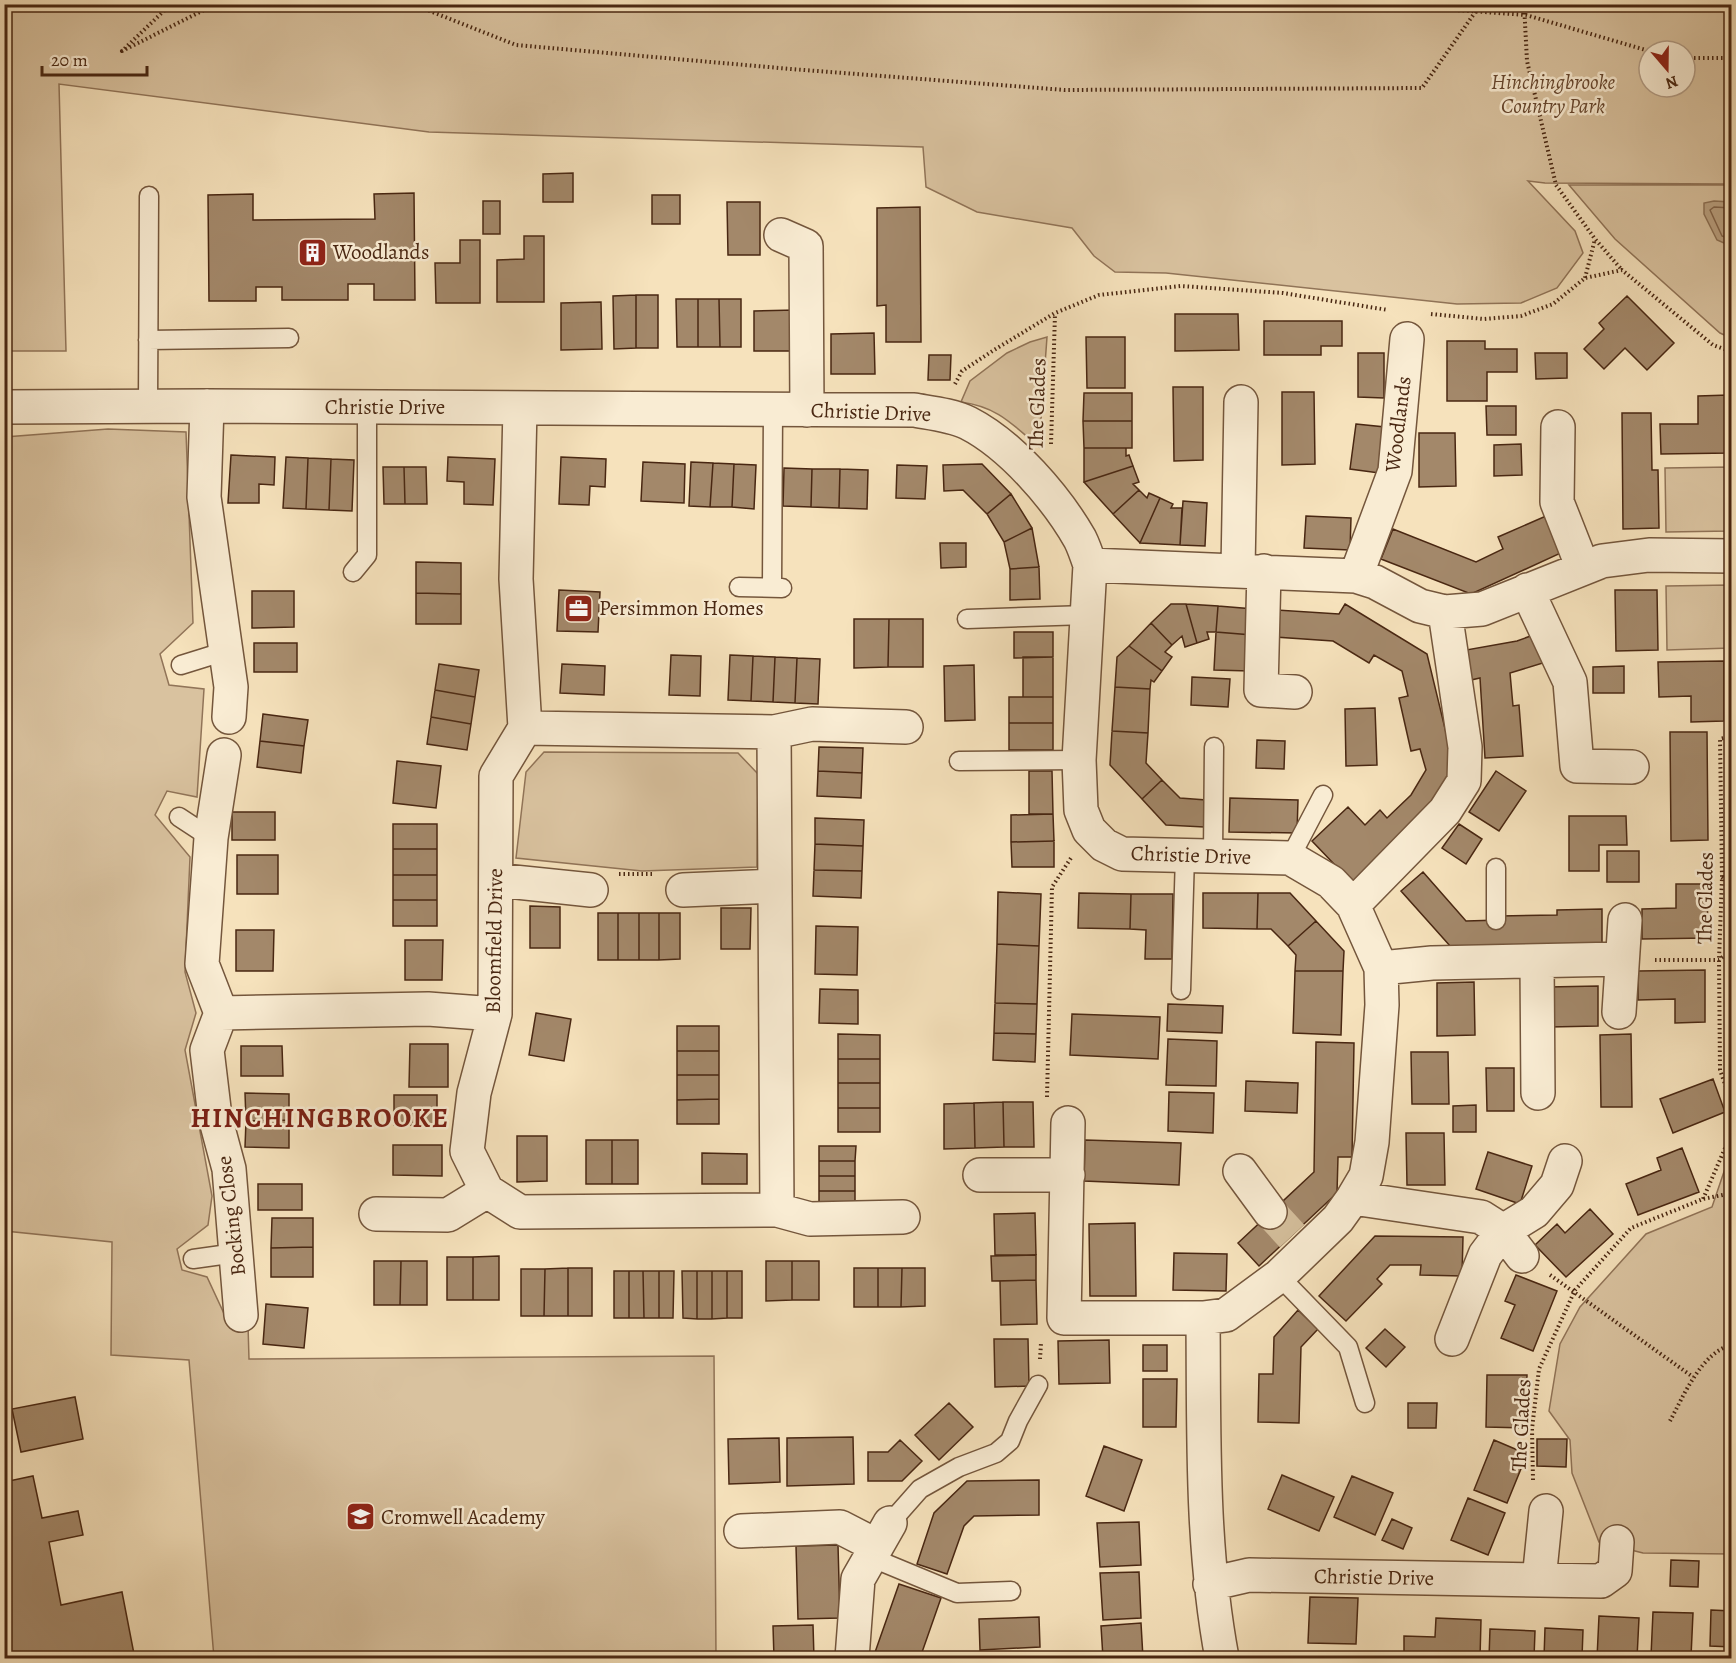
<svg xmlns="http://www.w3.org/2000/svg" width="1736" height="1663" viewBox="0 0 1736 1663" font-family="Alegreya,serif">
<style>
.green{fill:#d9c29f;stroke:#917458;stroke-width:1.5;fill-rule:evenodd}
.water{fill:#bba282;stroke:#8d7155;stroke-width:1.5}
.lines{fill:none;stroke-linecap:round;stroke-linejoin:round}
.shore{stroke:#82644a;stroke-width:1.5}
.building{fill:#a3886a;stroke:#492712;stroke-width:1.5}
.minor-tunnel{stroke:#d3bd9a;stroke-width:33;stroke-dasharray:33 16;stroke-linecap:butt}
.service-casing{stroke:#74563c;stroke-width:21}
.minor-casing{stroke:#74563c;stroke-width:36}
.path{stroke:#492712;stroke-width:4;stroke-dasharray:1.5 3;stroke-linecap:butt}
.service{stroke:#f9ecd3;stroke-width:18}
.minor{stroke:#f9ecd3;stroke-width:33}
.labels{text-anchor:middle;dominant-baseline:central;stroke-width:5;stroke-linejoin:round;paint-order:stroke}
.park-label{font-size:21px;font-style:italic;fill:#66462e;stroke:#f9ecd3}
.poi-label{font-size:21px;fill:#492712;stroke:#f9ecd3;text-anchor:start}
.street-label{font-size:21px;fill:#492712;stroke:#f9ecd3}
.district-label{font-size:27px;font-weight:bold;letter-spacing:1.5px;fill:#7a1f14;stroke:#f9ecd3}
</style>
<rect width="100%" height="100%" fill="#f6e2bc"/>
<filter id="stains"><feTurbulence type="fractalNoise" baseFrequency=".00333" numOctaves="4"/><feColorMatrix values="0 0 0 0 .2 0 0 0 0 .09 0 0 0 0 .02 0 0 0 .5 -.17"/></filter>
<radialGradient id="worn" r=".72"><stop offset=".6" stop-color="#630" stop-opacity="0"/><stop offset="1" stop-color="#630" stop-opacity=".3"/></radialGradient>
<!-- green -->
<path class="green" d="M4,5h1727v179l-186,-1 -17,-2 47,50 8,22 -26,35 -36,15 -64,1 -291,-31 -51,-1 -21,-16 -22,-28 -95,-16 -51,-25 -3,-40 -494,-15 -370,-48 7,267h-61zM1649,51h36v36h-36z
M1569,185h162v153l-11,-5 -105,-94z
M1047,337l-8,110c-27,-23 -41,-40 -78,-45l9,-21 37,-28 23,-11z
M108,429l78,3 7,191 -33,31 9,31 35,4 -7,108 -30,-6 -12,24 35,42 -5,115 11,41 -11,37 27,146 -4,29 -31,24 5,21 25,7 21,45 20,3 1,34 465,-3 2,302h-502l-25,-298 -78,-5 1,-113 -107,-11v-794z
M1731,467v64l-65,1 -1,-64z
M1730,585l1,63 -64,2 -1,-64z
M1731,743v321l-3,-106 -1,-213z
M544,752l194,1 20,21 -1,93 -115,4 -126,-13 10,-86z
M1731,1151v403l-88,-1 -44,-11 -27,-69 -2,-33 -21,-29 11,-67 20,-37 66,-73 66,-27z"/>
<!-- water -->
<path class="water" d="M1714,201l17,1v44l-14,-6 -13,-26v-11z"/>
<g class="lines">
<!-- shore -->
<path class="shore" d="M1732,208l-18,-1 -4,3 12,26 10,3"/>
</g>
<!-- building -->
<path class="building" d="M573,173v29h-30v-28z
M414,193l1,107h-41v-16h-26v16h-66v-13h-26v14h-47l-1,-106 45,-1v26l122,-1 -1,-25z
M652,195h28v29h-28z
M483,201h17v33h-17z
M727,202h33v53h-32z
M920,207l1,135h-35v-37l-9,1v-98z
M524,236h20v66h-47v-42l27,-1z
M460,240h20v63h-44l-1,-40h25z
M636,295v53l-22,1 -1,-53z
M636,295h22v53h-22z
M1627,296l47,47 -27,27 -22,-22 -21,21 -20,-20 20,-20 -5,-6z
M676,299h22v48h-21z
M698,299h21l1,48h-22z
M719,299h22v48h-21z
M601,302l1,47 -41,1v-47z
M796,310v41h-42v-40z
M1175,314h63l1,36 -64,1z
M1264,321h78v25h-21v9h-57z
M874,333l1,41h-44v-40z
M1086,337h39v51h-38z
M1447,341h38v8h32v23h-30v29h-40z
M1358,353h26v45l-26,-1z
M1535,353h32v25l-31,1z
M929,355h22l-1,25h-22z
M1173,387h30v73l-29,1z
M1282,392h32l1,72 -33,1z
M1084,393h48v28h-49z
M1729,395l1,58 -69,1 -1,-30h38v-28z
M1486,406h30v29h-29z
M1622,413h29l1,57h6l1,58 -36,1z
M1083,421h49v27h-48z
M1356,424l29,3 -6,46 -29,-4z
M1419,433h36l1,53 -37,1z
M1521,444l1,31 -28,1v-31z
M1084,448h42v8l3,-1 4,11 -49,16z
M231,455l44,2 -1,28 -15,-1v19h-31z
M286,457l22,1 -2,51 -23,-1z
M448,457l47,2 -2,46 -29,-1v-22l-17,-1z
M561,457l45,2 -1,28 -15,-1 -1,19 -30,-1z
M308,458l23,1 -2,51 -23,-1z
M331,459l23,1 -2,51 -23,-1z
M643,462l42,2 -1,39 -43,-2z
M691,462l22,1 -3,44 -21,-1z
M713,463l21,1 -2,43h-22z
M734,464l22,1 -2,44 -22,-2z
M982,464l29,30 -24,20 -24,-24 -19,1 -1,-26z
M897,465l30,1 -2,33 -29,-1z
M1133,466l6,16 -6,2 6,6 -26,24 -29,-32z
M383,467h21l1,37h-21z
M404,467h22l1,37h-22z
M784,468l28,1 -1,38 -28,-1z
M812,469h28l-1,39 -28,-1z
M840,469l28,1 -1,39 -28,-1z
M1139,490l8,8 2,-5 11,5 -20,45 -27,-29z
M1011,494l21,34 -28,14 -17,-28z
M1160,498l13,6 -2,4h11l-2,37 -40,-2z
M1183,501l24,2 -2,43 -25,-1z
M1306,516l45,2 -1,32 -46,-2z
M1546,516l17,36 -92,42 -90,-35 12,-30 83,33 27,-13 -5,-12z
M1032,528l7,39 -29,2 -6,-27z
M940,543h26v24l-25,1z
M416,562l45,1v31l-45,-1z
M1039,567l1,32 -30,1v-31z
M559,590l41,2 -2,40 -41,-1z
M1615,590h42l1,60 -42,1z
M252,591h42v36l-42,1z
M416,593l45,1v30h-45z
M1171,604h15l11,39 -12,4 -3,-11 -10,9 -21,-22z
M1186,604l32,2 -2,26h-9l2,7 -12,4z
M1345,604l82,50 29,120 -24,38 -77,74 -43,-45 36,-34 17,18 15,-15 7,8 24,-23 15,-25 -6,-21 -9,2 -12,-53 9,-2 -6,-25 -28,-16 -5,8 -36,-22 -58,-4 2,-27 62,4z
M1218,606l36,3 -2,26 -36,-3z
M854,619h35l-1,48 -34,1z
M889,619h34v48h-35z
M1151,623l21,22 -7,7 7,5 -10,14 -33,-25z
M1014,632h39v25l-39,1z
M1216,632l36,3 -2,36 -36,-1z
M1536,634l10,28 -36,11 3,33 6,-1 4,51 -38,2 -5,-80 -9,2 -5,-30 51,-9z
M254,643h43v29h-43z
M1129,646l33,25 -8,11 -3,-2 -1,9 -35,-2 2,-30z
M671,655l30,1 -1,40 -31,-1z
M730,655l23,1 -2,45 -23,-1z
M753,656l22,1 -2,45 -22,-1z
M775,657l22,1 -2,45 -22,-1z
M1023,657h30v40h-30z
M797,658l23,1 -2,45 -23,-1z
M1724,661v60l-33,1v-26l-32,1 -1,-35z
M439,664l40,6 -4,27 -40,-7z
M562,664l43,2 -1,29 -44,-2z
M974,665l1,55 -30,1 -1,-55z
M1624,666v27h-31v-26z
M1192,677l38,2 -2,28 -37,-2z
M1115,687l35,2 -2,44 -36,-2z
M435,690l40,7 -4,27 -40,-7z
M1009,697h44v26h-44z
M1375,708l2,57 -31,1 -1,-57z
M263,714l45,6 -4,26 -44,-5z
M431,717l40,7 -4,26 -40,-6z
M1009,723h44v27h-44z
M1112,731l36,2 -2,30 16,17 -20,19 -32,-34z
M1670,732h37l1,108 -37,1z
M1257,740l28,1 -1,28 -28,-1z
M260,741l44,5 -3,27 -44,-6z
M819,747l44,1 -1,25 -44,-2z
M397,761l44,5 -5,42 -43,-5z
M818,771l44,2 -1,25 -44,-2z
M1029,771h23l1,43h-24z
M1496,771l30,20 -27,40 -30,-19z
M1162,780l18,18 26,2 -2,27 -38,-2 -24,-26z
M1230,798l68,2 -1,33 -68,-1z
M232,812h43v28h-43z
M1053,814l1,27 -43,1v-27z
M1569,816h57l1,29h-28v26h-30z
M815,818l49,2 -1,26 -48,-2z
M393,824h44v25h-44z
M1459,824l23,15 -16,25 -24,-16z
M1054,841v26h-42l-1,-25z
M815,844l48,2 -1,25 -48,-1z
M393,849h44v26h-44z
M1607,851h32v31h-32z
M237,855h41v39h-41z
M814,870l48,1 -1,27 -48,-2z
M1423,872l43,49 34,-1v-4l57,-1v-5l45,-1v36l-151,2 -50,-56z
M393,875h44v25h-44z
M1676,884h31l1,54 -66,1v-30l34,-1z
M998,892l43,2 -2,52 -42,-2z
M1079,893l52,1 -1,35 -52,-1z
M1203,893h55l-1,36 -54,-1z
M1258,893h32l26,28 -28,25 -17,-17h-14z
M1131,894h42l-1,65h-27l1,-29 -16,-1z
M393,900h44v26h-44z
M530,906l30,1v41h-30z
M721,908h30l-1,41h-29z
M598,913h20v47h-20z
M618,913h21v47h-21z
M639,913h20v47h-20z
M659,913h21v46l-21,1z
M1316,921l28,30 -1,20h-48l1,-16 -8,-9z
M816,926l42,1 -1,48 -42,-1z
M236,930h38l-1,41h-37z
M405,940h38l-1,40h-37z
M997,944l42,2 -2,58 -42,-1z
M1705,970v52l-30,1v-24l-37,1v-29z
M1295,971h48l-2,64 -48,-2z
M1474,982l1,53 -38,1v-53z
M1598,986v40l-49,1 -1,-40z
M820,989l38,1v34l-39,-1z
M995,1003l42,1 -1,30 -42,-1z
M1168,1004l55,2 -1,27 -55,-2z
M536,1013l35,6 -7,42 -35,-6z
M1072,1014l88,3 -2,42 -88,-4z
M677,1026h42v25h-42z
M994,1033l42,1 -1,28 -42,-2z
M838,1034l42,1v24h-42z
M1631,1034l1,73h-31l-1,-72z
M1168,1039l49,2 -1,45 -50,-1z
M1316,1042l38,1 -2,114h-14l-1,36 -78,73 -21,-23 76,-71z
M410,1044h38v43h-39z
M241,1046h41l1,30h-42z
M677,1051h42v24h-42z
M1411,1052h37l1,52h-37z
M838,1059h42v24h-42z
M1486,1068h28v43h-27z
M677,1075h42v24l-42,1z
M1713,1079l12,33 -52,21 -13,-34z
M1246,1081l52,2 -1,30 -52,-2z
M838,1083h42v25h-42z
M1169,1092l45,1 -1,40 -45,-2z
M245,1093l44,1v26l-43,1z
M394,1095h43v30h-43z
M719,1099v25h-42v-24z
M1003,1102h30l1,45h-30z
M1003,1102l1,45 -29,1 -1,-45z
M974,1103l1,45 -31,1v-45z
M1476,1105v27h-23v-26z
M838,1108h42v24h-42z
M289,1120v28l-44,-1 1,-26z
M1406,1133h38l1,52h-38z
M517,1136h30v45l-30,1z
M586,1140h26v44h-26z
M612,1140h26v44h-26z
M1085,1140l96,3 -2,42 -95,-4z
M393,1145h49v31l-49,-1z
M819,1146h37l-1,15h-36z
M1682,1148l17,44 -61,23 -12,-31 35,-14 -4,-12z
M1488,1152l44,14 -12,38 -44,-15z
M702,1153l45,1v30h-45z
M819,1161h36v15h-36z
M819,1176h36v15h-36z
M258,1184h44v26h-44z
M819,1191h36v15h-36z
M1590,1209l23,25 -47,43 -31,-32 22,-21 8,9z
M1035,1213l1,42h-41l-1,-41z
M272,1218h41v29l-42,1z
M1135,1223l1,73h-46l-1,-72z
M1375,1236l88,1 -1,39 -42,-1 1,-10h-31l-13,14 5,5 -36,37 -27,-25z
M313,1247v30h-42v-29z
M1174,1253l53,1 -1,37 -53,-1z
M1036,1255v25l-44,1 -1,-25z
M499,1256v44h-26v-43z
M447,1257h26v43h-26z
M374,1261h27l-1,44h-26z
M401,1261h26v44h-27z
M766,1261h26v39l-26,1z
M792,1261h27v39h-27z
M568,1268v48h-24l1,-47z
M568,1268h24v48h-24z
M854,1268h24v39h-24z
M878,1268h24l-1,39h-23z
M902,1268h23v38l-24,1z
M521,1269h24l-1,47h-23z
M614,1271h15v47h-15z
M629,1271h14l1,47h-15z
M643,1271h16v47h-15z
M659,1271h15l-1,47h-14z
M682,1271h15v48l-14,-1z
M697,1271h15v48h-15z
M712,1271h15v47l-15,1z
M727,1271h15v47h-15z
M1516,1275l41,16 -24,60 -32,-13 14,-33 -10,-4z
M1036,1280l1,44 -36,1 -1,-44z
M266,1304l42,4 -4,40 -41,-4z
M1298,1310l20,19 -17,18 -2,76 -41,-1 1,-48h14l1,-37z
M1385,1329l20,18 -19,20 -20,-19z
M994,1339h34l1,47 -34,1z
M1109,1340l1,43 -51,1 -1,-43z
M1143,1345h24v26h-24z
M1487,1375h40l-1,53 -40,-1z
M1143,1379h34l-1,48h-33z
M75,1397l8,42 -62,13 -9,-43z
M949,1403l24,24 -34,33 -24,-25z
M1408,1403h29l-1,25h-28z
M853,1437l1,47 -67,2v-48z
M779,1438l1,44 -51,2 -1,-45z
M1537,1439h30l-1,28 -29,-1z
M900,1440l22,21 -20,20h-34v-29h20z
M1494,1440l33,14 -20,49 -33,-13z
M1104,1446l38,14 -18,51 -38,-15z
M1282,1475l52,22 -15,34 -51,-22z
M33,1476l9,42 36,-7 5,24 -34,7 12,63 61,-13 12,62 -22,4h-108v-56l3,-1 -3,-13v-106z
M1352,1476l41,17 -18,42 -41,-18z
M1039,1480v35l-65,1 -10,10 -17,48 -30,-10 17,-51 33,-32z
M1468,1498l37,15 -17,42 -37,-15z
M1392,1519l20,9 -9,21 -21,-9z
M1139,1522l2,43 -41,2 -3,-44z
M838,1545l2,73 -42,1 -2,-73z
M1671,1560l28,1 -1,26 -28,-1z
M1139,1572l2,46 -38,2 -3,-47z
M899,1584l42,14 -21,60h-47z
M1310,1597l48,1 -2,46 -48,-1z
M1711,1610l21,1v36l-22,-1z
M1653,1612l40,1 -2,44 -40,-1z
M1599,1616l40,2 -2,40h-40z
M1039,1617l1,30 -60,3 -1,-31z
M1436,1618l45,2 -1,38 -76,-1v-21l31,1z
M1141,1623l2,35h-40l-2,-32z
M813,1625l1,33h-40l-1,-32z
M1545,1628l38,2 -1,28h-38z
M1490,1629l45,2 -1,27h-45z"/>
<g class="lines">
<!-- minor-tunnel -->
<path class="minor-tunnel" d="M1270,1212l22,24"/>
<defs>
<path id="service" d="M148,340l141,-2
M148,407l1,-211
M353,572l14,-17v-148
M739,587l43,1
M772,587l1,-177
M967,619l120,-4
M181,665l45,-14
M959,761l120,-1
M179,817l32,21
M1213,855l1,-108
M1290,858l33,-63
M1496,920v-52
M1181,990l4,-135
M193,1259l43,-6
M1279,1276l69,71 17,56
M890,1523l30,-34 39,-22 37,-14 14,-12 8,-20 20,-36
M870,1557l87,36 54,-2"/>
<path id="minor" d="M781,235l25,11 1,164
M207,406l-3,91 27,190 -2,30
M4,407l203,-1 707,4c17,3 38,5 54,13 43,22 88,74 112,116 4,8 7,17 10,26l-11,195 2,50 8,20 15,15 18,9 168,4 41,24 22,23 28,63 1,37 -10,137 -6,34 -13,22 -15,21 -59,57 -53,39 -23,3c1,114 -2,228 19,340
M520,408l-4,171 9,149 -29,48 -1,238 -21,79 -7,58 20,40 33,21 257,-2 -3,-478 -249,-4
M1558,427l-1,75 26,66
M1090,565l266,11 19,6 45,24 25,6 37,-3 120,-48 47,-6 83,1
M1238,570l3,-168
M1264,571l-3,119 34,2
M1356,576l39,-105 12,-132
M1527,590l43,92 7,84 55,1
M774,732l38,-8 94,3
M224,755l-13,83 -9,126 19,49 -14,37 8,67 14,52 12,146
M496,880l95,10
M683,890l92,-4
M1353,905l92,-94 19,-30 1,-34 -20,-135
M1537,962l1,131
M1381,968l51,-5 189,-4
M1619,1012l6,-92
M221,1013l207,-4 67,5
M1068,1123l-4,195h139
M1240,1171l30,41
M980,1175h88
M1353,1198l128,19 22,14 19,25
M777,1210l33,9 93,-2
M376,1214l72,1 39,-24
M1452,1339l33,-84 18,-24 31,-19 23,-27 8,-24
M741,1531l99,-4 37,19
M1539,1580l7,-69
M1210,1584l39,-9 352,6 14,-10 2,-29
M852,1658l6,-79 32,-56"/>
</defs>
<!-- service casing -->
<use href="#service" class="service-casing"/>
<!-- minor casing -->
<use href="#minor" class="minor-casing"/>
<!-- path -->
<path class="path" d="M171,4l-49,47 94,-47
M412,4l104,41 275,24 274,21 357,-2 54,-77 -8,-7
M1373,4l153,11 123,36
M1524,4l3,57 29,124 39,54 27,31
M1685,58h47
M1585,278l10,-39
M1431,314l53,5 37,-3 32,-12 32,-26 37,-8 91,75 19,7
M955,384l7,-13 32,-21 61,-37 44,-18 82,-9 102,7 105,17
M1051,444l4,-130
M1732,736l-12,3 2,138 -3,83 1,110 12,34
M619,874h34
M1722,877l10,9
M1655,960h64l13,-11
M1047,1097l5,-210 19,-29
M1703,1199l29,-67
M1550,1275l143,102
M1040,1359l1,-16
M1670,1421c13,-24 32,-70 62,-76
M1533,1480l-1,-51 7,-60 36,-79 56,-62 72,-29 29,-6"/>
<!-- service -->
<use href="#service" class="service"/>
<!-- minor -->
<use href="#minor" class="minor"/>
</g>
<!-- icons -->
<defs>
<symbol id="building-square" viewBox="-11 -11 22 22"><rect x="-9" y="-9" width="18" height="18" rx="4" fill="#8f2418" stroke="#f9ecd3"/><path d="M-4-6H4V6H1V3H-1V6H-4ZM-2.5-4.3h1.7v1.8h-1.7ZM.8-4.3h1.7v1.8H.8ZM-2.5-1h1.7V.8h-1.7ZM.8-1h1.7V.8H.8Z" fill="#fff"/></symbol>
<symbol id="office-square" viewBox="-11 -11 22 22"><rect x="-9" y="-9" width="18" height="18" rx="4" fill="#8f2418" stroke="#f9ecd3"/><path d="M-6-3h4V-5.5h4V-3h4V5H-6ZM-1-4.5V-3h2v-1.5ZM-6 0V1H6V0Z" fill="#fff"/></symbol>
<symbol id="school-square" viewBox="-11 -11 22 22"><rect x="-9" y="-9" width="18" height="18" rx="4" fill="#8f2418" stroke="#f9ecd3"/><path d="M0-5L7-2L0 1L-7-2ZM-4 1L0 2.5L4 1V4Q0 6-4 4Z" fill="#fff"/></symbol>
</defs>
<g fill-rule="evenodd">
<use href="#building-square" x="296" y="236" width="33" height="33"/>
<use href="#office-square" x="562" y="592" width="33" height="33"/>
<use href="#school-square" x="344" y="1500" width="33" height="33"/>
</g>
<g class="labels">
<!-- park labels -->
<g class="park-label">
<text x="1553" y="82">Hinchingbrooke<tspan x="1553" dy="24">Country Park</tspan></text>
</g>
<!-- poi labels -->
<g class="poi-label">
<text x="333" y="252">Woodlands</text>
<text x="599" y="608">Persimmon Homes</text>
<text x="381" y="1517">Cromwell Academy</text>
</g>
<!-- street labels -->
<g class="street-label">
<text transform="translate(1037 404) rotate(-88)">The Glades</text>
<text x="385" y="407">Christie Drive</text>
<text transform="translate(871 412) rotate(2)">Christie Drive</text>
<text transform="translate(1398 424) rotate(-83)">Woodlands</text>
<text transform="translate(1191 855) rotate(2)">Christie Drive</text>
<text transform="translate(1705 898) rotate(-89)">The Glades</text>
<text transform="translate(494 941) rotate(-89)">Bloomfield Drive</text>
<text transform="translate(231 1216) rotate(-97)">Bocking Close</text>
<text transform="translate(1521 1425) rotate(-87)">The Glades</text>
<text transform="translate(1374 1577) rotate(1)">Christie Drive</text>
</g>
<!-- district labels -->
<g class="district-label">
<text x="320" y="1118">HINCHINGBROOKE</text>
</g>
</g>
<!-- margin -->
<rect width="1736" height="1663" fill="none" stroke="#f6e2bc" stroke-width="24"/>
<rect x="6" y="6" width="1724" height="1651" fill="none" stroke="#492712" stroke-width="3"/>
<rect x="12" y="12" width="1712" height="1639" fill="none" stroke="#492712" stroke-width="1.5"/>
<!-- north arrow -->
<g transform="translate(1667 69) rotate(160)"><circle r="28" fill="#f9ecd3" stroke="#b39d86" stroke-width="1.5"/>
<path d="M0-4.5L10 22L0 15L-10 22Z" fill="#8f2418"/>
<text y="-9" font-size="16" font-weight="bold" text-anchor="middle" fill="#492712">N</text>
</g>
<!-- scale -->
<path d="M42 66v9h105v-9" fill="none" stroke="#492712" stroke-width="3"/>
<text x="51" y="66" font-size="18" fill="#492712" stroke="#f9ecd3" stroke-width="4.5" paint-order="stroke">20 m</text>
<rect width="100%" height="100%" filter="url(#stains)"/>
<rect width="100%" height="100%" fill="url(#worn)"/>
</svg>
